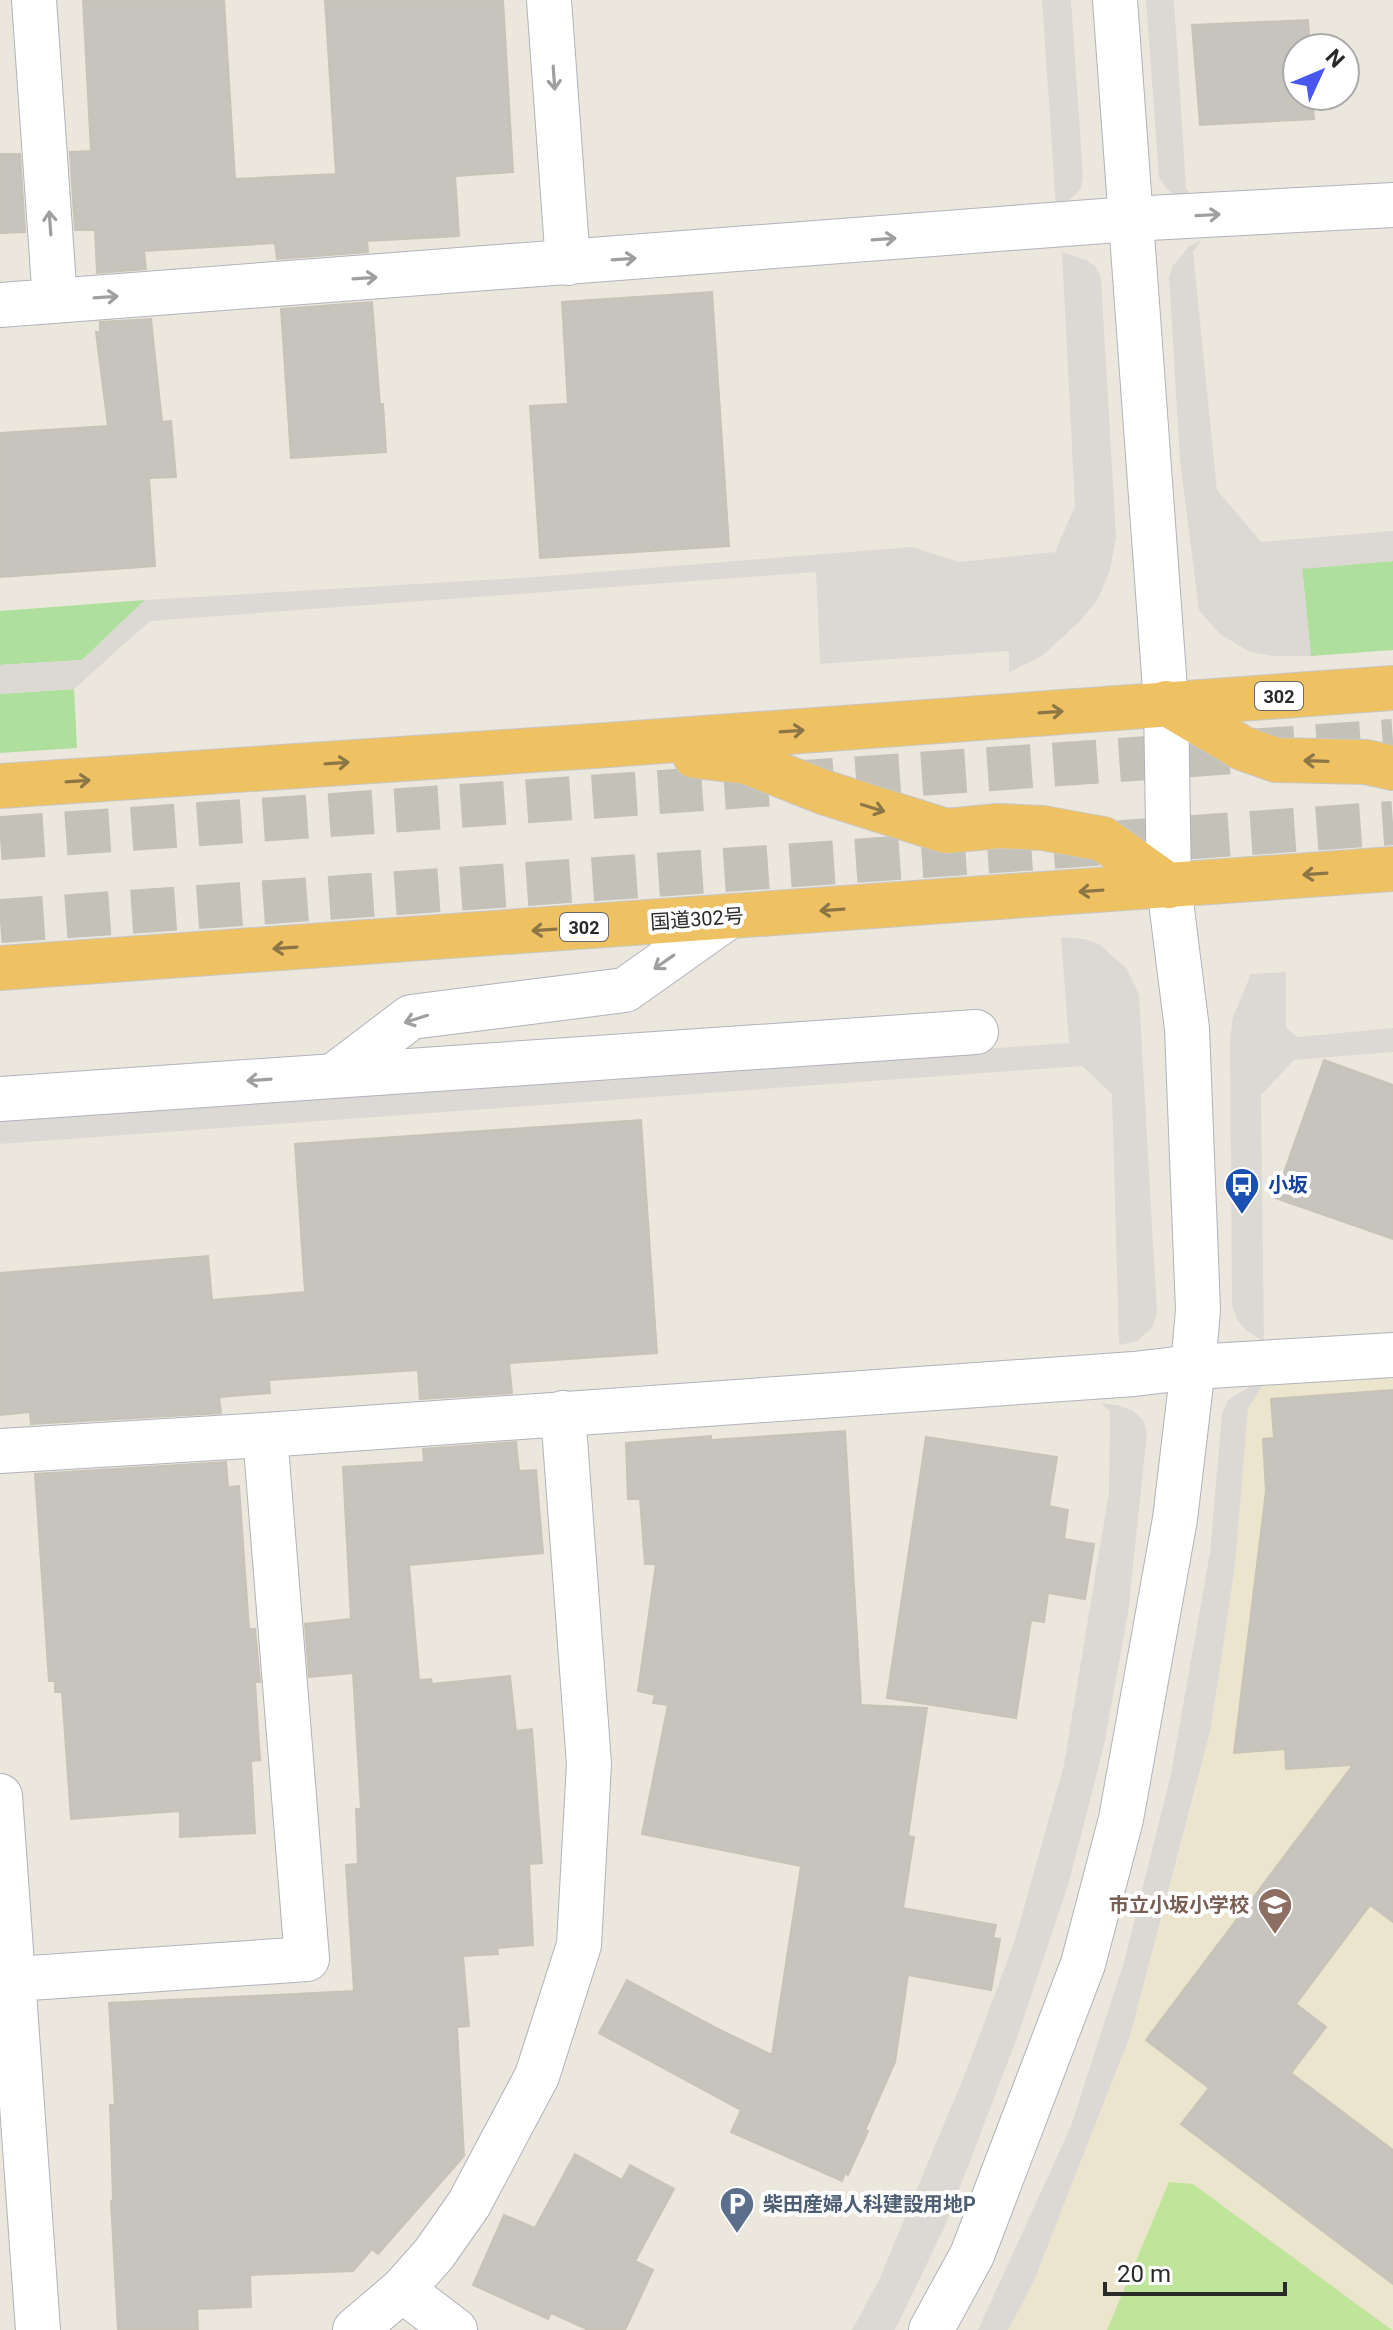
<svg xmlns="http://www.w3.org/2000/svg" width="1393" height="2330" viewBox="0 0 1393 2330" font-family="Roboto,'Noto Sans JP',sans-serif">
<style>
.education{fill:#ece5ce}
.green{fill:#aedf9d}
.pitch{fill:#bee59a}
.plaza{fill:#dcd9d4}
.building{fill:#c7c3bd;stroke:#c7c3b7;stroke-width:2}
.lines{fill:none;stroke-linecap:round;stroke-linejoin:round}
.motorway-tunnel{stroke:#c4c1b9;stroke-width:44;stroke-dasharray:44 22;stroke-linecap:butt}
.minor-casing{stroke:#b1b2bd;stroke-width:46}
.tertiary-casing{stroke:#b1b2bd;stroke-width:46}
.trunk-casing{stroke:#c8c8c8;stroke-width:46}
.minor{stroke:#fff;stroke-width:44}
.tertiary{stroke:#fff;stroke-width:44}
.trunk{stroke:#eec263;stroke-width:44}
.oneway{stroke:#9f9f9f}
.oneway2{stroke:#8c7646}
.labels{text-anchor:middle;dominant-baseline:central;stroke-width:8;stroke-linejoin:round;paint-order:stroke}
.shield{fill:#fff;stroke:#6a6a6a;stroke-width:2}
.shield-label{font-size:18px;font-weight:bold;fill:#2a2a2a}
.street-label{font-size:20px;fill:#2a2a2a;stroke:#fff}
.transit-label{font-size:20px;font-weight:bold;fill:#164399;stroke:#fff;text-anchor:start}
.education-label{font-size:20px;font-weight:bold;fill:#785e54;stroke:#fff;text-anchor:end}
.service-label{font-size:20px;font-weight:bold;fill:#4e5e75;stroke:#fff;text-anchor:start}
</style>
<rect width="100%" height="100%" fill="#ebe7dd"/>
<!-- education -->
<path class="education" d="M1393,1377v953h-385l25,-47 97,-247 54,-201 28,-110 23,-160 13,-157 15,-23z"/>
<!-- green -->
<path class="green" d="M1393,561v89l-82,6 -9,-88z
M145,600l-63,60 -82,5v-54z
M74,689l3,59 -77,5v-59z"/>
<!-- pitch -->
<path class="pitch" d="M1169,2182l24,2 199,146h-285z"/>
<!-- plaza -->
<path class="plaza" d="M1042,0h29l12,177 -2,11 -5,6 -8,7 -12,6z
M1146,0h28l12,189 8,8 -19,-1 -8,-7 -8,-12z
M1202,240l-9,12 24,238 44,52 132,-11v30l-91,8 9,87h-38l-23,-4 -30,-18 -21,-24 -19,-151 -11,-183 4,-10 15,-19z
M1062,252l24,8 9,6 6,11 15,260 -6,33 -12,29 -17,21 -39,36 -33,16v-21l-189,13 -4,-92 -666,49 -76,68 -74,5v-29l82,-5 63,-60 391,-23 376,-30 47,15 96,-10 20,-46z
M1061,937l23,2 15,5 28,25 12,26 18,318 -5,15 -15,13 -18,4 -7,-251 -30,-28 -1082,78v-26l1069,-75z
M1286,972v56l12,9 95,-9v24l-99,8 -33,35 3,247 -18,-12 -8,-9 -6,-15 -2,-266 3,-23 18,-43z
M1254,1384l9,1 -15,23 -13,157 -24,163 -81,308 -97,247 -25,47h-30l93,-204 53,-164 47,-188 39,-221 12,-139 6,-14z
M1100,1403l17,2 15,5 11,10 4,13 -19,180 -24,132 -35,137 -52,156 -72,188 -50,104h-43l27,-50 88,-211 47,-126 50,-178 45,-273 1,-81z"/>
<!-- building -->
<path class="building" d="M83,0h141l11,179 101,-5 -11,-174h178l10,172 -58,4 4,60 -92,5 1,11 -91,7 -2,-16 -131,8 2,18 -49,4 -2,-43h-20l-5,-78 21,-1z
M1308,20l2,28h-13v48h15l2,23 -114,6 -8,-100z
M0,154h20l5,78 -25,1z
M712,292l17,254 -189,12 -10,-152 38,-2 -6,-102z
M372,302l8,103 3,-1 3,48 -95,6 -10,-149z
M151,319l11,103 9,-1 5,56 -27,1 6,88 -155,11v-144l108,-7 -12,-94h4v-10z
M1324,1060l69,25v154l-118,-41z
M641,1120l16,233 -148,10 3,30 -92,6 -2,-29 -149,10 1,13 -51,4 2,16 -190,11 -1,-12 -30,3v-142l208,-17 4,44 93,-8 -10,-148z
M1393,1390v532l-23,-17 -74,99 30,23 -35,46 102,77v134l-212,-160 28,-36 -63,-48 207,-275 -67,4 -1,-20 -51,4 32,-262 -3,-52 11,-1 -3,-39z
M845,1431l16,274 66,3 -19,128 6,1 -11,71 93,17 -3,13 7,1 -9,51 -83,-15 -13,87 -30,68 3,1 -20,44 -3,-2 -3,8 -111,-49 10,-22 -142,-77 28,-53 87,47 58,28 29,-189 -159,-32 26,-129 -15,-2 2,-8 -17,-4 18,-127h-11l-5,-65h-12l-2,-56 85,-7v4z
M926,1437l131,20 -8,49 19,4 -4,29 30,5 -9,55 -37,-6 -4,29 -13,-2 -15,98 -129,-20z
M516,1442l3,29 17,-1 7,83 -134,12 10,115 12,-1 1,5 78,-8 6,55 16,-2 10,134 -13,1 4,81 -36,3 1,6 -35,2 6,70 -12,1 7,129 -86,98 -6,-5 -19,22 -103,4 1,32 -54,2 1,21h-80l-7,-129 2,-1 -3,-95h5l-6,-102 245,-12 -8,-126 12,-1 -2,-55h5l-8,-136 -44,4 -4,-53 46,-5 -8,-152 81,-5 -1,-13z
M226,1462l2,25 11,-1 10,143h6l5,53h-5l5,78 -9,1 4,72 -75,4v-26l-109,8 -9,-127h-7v-11h-6l-14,-207z
M575,2154l47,26 8,-15 44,24 -39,72 18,9 -28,60h-36l-38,-17 -3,6 -75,-34 31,-70 31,13z"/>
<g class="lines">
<!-- motorway-tunnel -->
<path class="motorway-tunnel" d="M0,838l1393,-97
M0,921l1393,-98"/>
<defs>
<path id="minor" d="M34,0l21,301
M549,0l19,263
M0,305l1130,-86 263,-14
M336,1074l75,-57 214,-27 103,-73
M0,1099l976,-67
M0,1451l265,-16 869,-61 59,-7 200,-12
M0,1796l38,534
M0,1980l307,-21 -42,-524
M402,2290l53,40
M355,2330l47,-40 32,-36 35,-50 68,-128 42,-131 10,-181 -26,-351"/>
<path id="tertiary" d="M931,2330l41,-75 111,-291 38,-145 54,-300 18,-152 5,-57 -11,-281 -18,-143 -3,-183 -51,-703"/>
<path id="trunk" d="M1166,703l76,45 34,12 90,2 27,6
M695,756l52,6 79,31 120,38 52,-5 45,2 60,11 66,47
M0,786l608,-41 785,-57
M0,968l1393,-99"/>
</defs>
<!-- minor casing -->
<use href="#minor" class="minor-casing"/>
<!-- tertiary casing -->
<use href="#tertiary" class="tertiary-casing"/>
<!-- trunk casing -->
<use href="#trunk" class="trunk-casing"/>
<!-- minor -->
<use href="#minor" class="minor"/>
<!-- tertiary -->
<use href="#tertiary" class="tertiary"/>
<!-- trunk -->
<use href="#trunk" class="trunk"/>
</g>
<!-- one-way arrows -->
<defs><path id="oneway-shaft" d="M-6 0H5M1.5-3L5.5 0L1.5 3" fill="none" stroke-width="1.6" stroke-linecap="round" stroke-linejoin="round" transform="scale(2)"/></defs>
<g class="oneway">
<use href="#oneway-shaft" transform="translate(554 78) rotate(86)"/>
<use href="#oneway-shaft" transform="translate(1208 215) rotate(-3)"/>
<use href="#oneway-shaft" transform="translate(50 223) rotate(-94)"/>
<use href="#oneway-shaft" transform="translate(884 239) rotate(-4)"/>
<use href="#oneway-shaft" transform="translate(624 259) rotate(-4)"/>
<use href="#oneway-shaft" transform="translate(365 278) rotate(-4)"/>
<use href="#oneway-shaft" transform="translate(106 297) rotate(-4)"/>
<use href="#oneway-shaft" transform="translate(664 962) rotate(145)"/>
<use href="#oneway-shaft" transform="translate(416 1019) rotate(162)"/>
<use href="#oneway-shaft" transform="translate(259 1080) rotate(176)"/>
</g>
<g class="oneway2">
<use href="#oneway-shaft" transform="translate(1051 712) rotate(-4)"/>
<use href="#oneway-shaft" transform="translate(792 731) rotate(-4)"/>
<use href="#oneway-shaft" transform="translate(1316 761) rotate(-178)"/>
<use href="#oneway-shaft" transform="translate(337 763) rotate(-4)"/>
<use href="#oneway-shaft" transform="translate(78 781) rotate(-4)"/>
<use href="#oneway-shaft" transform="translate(873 808) rotate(17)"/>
<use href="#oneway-shaft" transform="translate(1315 874) rotate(176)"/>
<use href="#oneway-shaft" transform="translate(1091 891) rotate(176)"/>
<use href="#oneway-shaft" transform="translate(832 910) rotate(176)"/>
<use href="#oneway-shaft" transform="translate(544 930) rotate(176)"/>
<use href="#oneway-shaft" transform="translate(285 948) rotate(176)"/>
</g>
<!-- icons -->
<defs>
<symbol id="bus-pin" viewBox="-11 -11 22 30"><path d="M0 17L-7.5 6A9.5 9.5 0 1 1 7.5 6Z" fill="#1a4fb4" stroke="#fff"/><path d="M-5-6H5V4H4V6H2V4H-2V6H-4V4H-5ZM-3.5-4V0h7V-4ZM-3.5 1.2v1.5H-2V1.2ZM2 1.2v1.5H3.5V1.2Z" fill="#fff"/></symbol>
<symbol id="school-pin" viewBox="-11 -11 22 30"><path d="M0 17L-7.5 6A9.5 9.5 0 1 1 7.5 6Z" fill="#8d6e63" stroke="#fff"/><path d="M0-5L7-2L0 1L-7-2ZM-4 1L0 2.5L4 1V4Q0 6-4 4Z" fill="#fff"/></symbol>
<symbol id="parking-pin" viewBox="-11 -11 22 30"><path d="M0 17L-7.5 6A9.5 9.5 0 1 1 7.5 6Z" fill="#5c6f8a" stroke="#fff"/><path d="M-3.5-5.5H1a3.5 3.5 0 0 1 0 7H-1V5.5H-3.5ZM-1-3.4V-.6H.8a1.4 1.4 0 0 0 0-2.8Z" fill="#fff"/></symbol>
</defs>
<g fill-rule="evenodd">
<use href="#bus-pin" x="1222" y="1165" width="40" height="54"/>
<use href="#school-pin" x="1255" y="1885" width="40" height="54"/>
<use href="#parking-pin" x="717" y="2184" width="40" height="54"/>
</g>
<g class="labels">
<!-- shield labels -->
<g class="shield">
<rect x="1255" y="682" width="48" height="28" rx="6"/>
<rect x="560" y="913" width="48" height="28" rx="6"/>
</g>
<g class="shield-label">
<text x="1279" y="696">302</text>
<text x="584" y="927">302</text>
</g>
<!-- street labels -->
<g class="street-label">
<text transform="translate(697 919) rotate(-4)">国道302号</text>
</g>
<!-- transit labels -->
<g class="transit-label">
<text x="1268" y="1185">小坂</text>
</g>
<!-- education labels -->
<g class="education-label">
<text x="1249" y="1905">市立小坂小学校</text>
</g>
<!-- service labels -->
<g class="service-label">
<text x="763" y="2204">柴田産婦人科建設用地P</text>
</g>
</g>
<!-- north arrow -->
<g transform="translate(1321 72) rotate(46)"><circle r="38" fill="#ffffff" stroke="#aaaaaa" stroke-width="2"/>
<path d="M0-6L14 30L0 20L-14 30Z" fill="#4857ee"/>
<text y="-12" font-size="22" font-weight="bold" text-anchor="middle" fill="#2a2a2a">N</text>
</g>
<!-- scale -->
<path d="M1105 2282v12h180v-12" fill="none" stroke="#2a2a2a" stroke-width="4"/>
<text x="1117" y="2282" font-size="24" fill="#2a2a2a" stroke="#ffffff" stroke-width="6" paint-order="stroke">20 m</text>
</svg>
